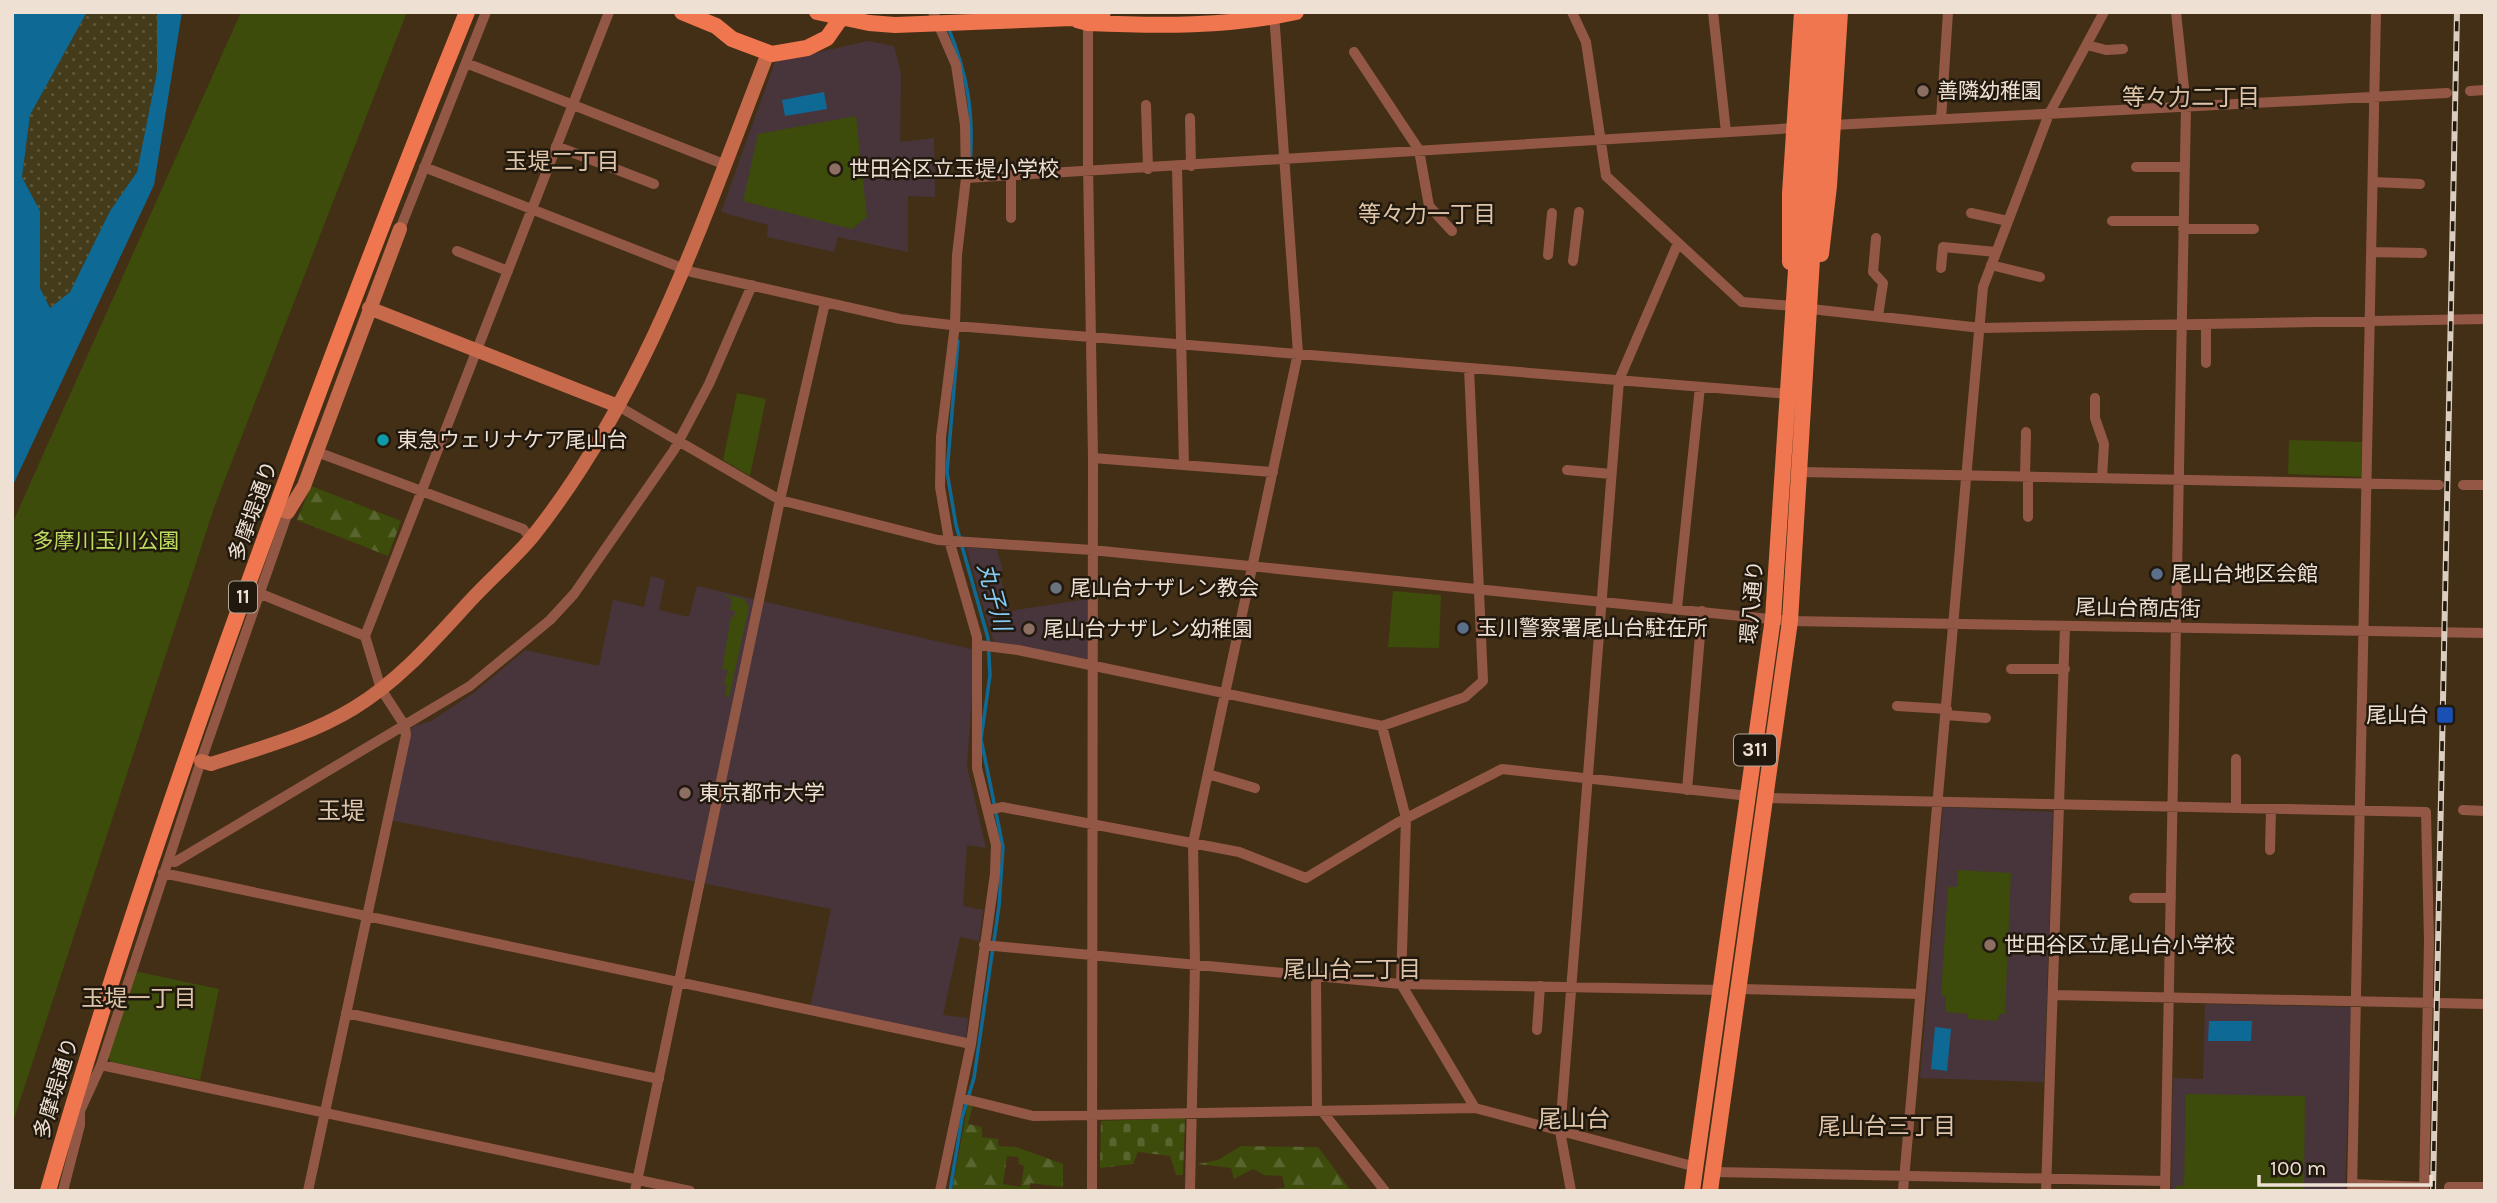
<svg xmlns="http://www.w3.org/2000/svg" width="2497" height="1203" viewBox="0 0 2497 1203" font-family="Karla,'Noto Sans JP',sans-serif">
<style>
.education{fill:#48353b}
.green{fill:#3d4b0b}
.forest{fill:url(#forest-firs);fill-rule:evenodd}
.sand{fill:url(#sand-dots)}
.cemetery{fill:url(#cemetery-stones)}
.water{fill:#0e6a94}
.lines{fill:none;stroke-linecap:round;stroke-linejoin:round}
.stream{stroke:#0e6a94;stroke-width:3.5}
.street{stroke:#935845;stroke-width:10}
.secondary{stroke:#c7694b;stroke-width:14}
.primary{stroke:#ef764f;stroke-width:16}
.rail-casing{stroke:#dccebf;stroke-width:6}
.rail{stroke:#22190e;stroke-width:3.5;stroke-dasharray:10;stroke-linecap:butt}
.education-dot{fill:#8d6e63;stroke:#22190e;stroke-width:2.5}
.culture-dot{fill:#0f9aa8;stroke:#22190e;stroke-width:2.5}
.service-dot{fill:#5c6f8a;stroke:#22190e;stroke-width:2.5}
.worship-dot{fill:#6b7280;stroke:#22190e;stroke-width:2.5}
.transit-dot{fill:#1a4fb4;stroke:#22190e;stroke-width:2.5}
.labels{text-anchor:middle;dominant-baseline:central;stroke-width:5;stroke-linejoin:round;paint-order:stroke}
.shield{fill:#22190e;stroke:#b1a598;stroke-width:2}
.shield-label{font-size:19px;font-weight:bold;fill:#eee1d3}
.poi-label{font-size:21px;fill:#eee1d3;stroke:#22190e;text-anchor:start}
.street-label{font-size:21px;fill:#eee1d3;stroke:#22190e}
.park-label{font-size:21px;fill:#bcdd5f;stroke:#22190e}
.neighbourhood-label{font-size:23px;fill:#dec5a9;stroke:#22190e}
.water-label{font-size:23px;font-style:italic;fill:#82cbf5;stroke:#22190e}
.quarter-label{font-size:24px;fill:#dec5a9;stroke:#22190e}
</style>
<defs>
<pattern id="forest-firs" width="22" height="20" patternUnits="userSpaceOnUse" patternTransform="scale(1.75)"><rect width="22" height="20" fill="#3d4b0b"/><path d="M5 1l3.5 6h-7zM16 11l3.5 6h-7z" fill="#59652e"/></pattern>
<pattern id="sand-dots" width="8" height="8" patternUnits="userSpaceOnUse" patternTransform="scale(1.75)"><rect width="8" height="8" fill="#433b1a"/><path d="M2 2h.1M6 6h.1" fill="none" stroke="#5e573a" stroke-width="1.8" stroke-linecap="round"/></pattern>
<pattern id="cemetery-stones" width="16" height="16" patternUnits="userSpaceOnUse" patternTransform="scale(1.75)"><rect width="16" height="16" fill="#3d4b0b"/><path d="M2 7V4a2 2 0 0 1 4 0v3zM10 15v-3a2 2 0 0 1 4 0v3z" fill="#59652e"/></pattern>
</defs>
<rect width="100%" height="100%" fill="#432f16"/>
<!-- education -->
<path class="education" d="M868,41l26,5 7,28 -1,68 34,-4 1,59 -27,-1v56l-70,-15 -4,15 -67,-15 1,-12 -47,-13 54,-150z
M966,547l31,3 6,21 -4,2 11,38 78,-12 4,61 -98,-17z
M651,576l14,4 -6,30 30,7 8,-31 278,64 -8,116 19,82 -19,-3 -4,61 20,4 -4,31 -19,-4 -17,78 25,3 -2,19 -4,2 -152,-31 21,-99 -441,-89 19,-88 5,-6 17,-5 44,-29 50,-42 74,16 14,-66 31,7z
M1943,807l110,5 -9,270 -124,-4z
M2205,1004l146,3 -6,184h-174l2,-113 30,1z"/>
<!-- green -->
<path class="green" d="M241,12h166l-192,493 -203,620v-601z
M856,116l11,101 -15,12 -109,-28 15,-67z
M737,393l29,6 -16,77 -27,-16z
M2289,440l73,2 -1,35 -73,-3z
M1393,591l48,4 -2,53 -51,-1z
M722,594l22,5 5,8 -20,90 -4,-1 2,-10 -3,-1 4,-15 -6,-1 9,-52h3l1,-6 -5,-1 2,-11z
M1958,870l53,3 -6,141h-6l-1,7 -30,-2v-5l-23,-2 1,-16 -5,-1 7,-108h9z
M134,971l85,18 -19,91 -89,-18 -3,-5z
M2186,1094l119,2 -1,95h-128v-5l8,-1z"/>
<!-- forest -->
<path class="forest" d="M311,486l90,35 -13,35 -91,-36z
M968,1103l5,2 -5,19 14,3v10l16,2v7l18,1 47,17v23l-33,-4 -1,8h-77zM1007,1156l11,1 1,7 5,2 -3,21 -18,-3z
M1241,1146l77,1 33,44h-84l18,-4 -3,-11 -18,-1 -11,-6 -19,10 -3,-11 -33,-4 20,-4z"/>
<!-- sand -->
<path class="sand" d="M87,12h70v60l-20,100 -27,39 -40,81 -20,17 -10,-21v-77l-18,-34 8,-62z"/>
<!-- cemetery -->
<path class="cemetery" d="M1185,1118l-2,57h-7l-6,-19 -32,-4 -5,12 -33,4 1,-47z"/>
<!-- water -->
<path class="water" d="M12,12h75l-57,103 -8,62 18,34v77l10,20 20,-16 40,-81 27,-39 20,-100v-60h25l-28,173 -142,302z
M824,92l3,17 -42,7 -3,-16z
M2209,1021h43l-1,20h-43z
M1935,1027l16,2 -4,42 -16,-2z"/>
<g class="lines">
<!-- stream -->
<path class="stream" d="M948,27c20,49 26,86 22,139
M950,1191l12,-73 12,-40 25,-172 4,-59 -22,-108 9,-64 -2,-37 -32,-113 -9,-53 11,-131"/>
<!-- street -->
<path class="street" d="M933,12l23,53 9,60 1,53 -9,77 -2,70 -14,112 -1,50 9,53 28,97v131l19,77 -1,29 -24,170 -31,147
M1572,12l14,30 20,134 136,126 51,4
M1713,12l13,120
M1088,23v142l5,293 -1,733
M2087,45l19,5 17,-1
M1354,52l65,98 10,56 23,25
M466,63l260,102
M2470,91l15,-1
M1146,105l2,64
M1190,118l1,48
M1941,119l7,-107
M1833,125l614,-32
M556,146l98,38
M424,167l268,105 208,47 68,8 820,67
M1177,167l7,298
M2136,167h49
M1011,176v42
M966,178l829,-50
M2373,182l47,2
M1971,213l37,8
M2112,221h71
M400,229l86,-217
M2183,229h71
M1876,238l-3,34 10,11 -5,33
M457,251l51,20
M2371,252l51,1
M1548,255l4,-42
M1573,261l6,-49
M1991,265l49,12
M1941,268l2,-21 53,5
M1811,309l170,19 504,-9
M2206,325v38
M2095,398v20l9,26 -2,34
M618,406l162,94 158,40 154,10 698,71 695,12
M317,452l206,77 8,9
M1093,458l180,14
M1567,470l44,4
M1801,472l638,13
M2025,477l1,-45
M2463,485h22
M2028,517v-40
M261,594l104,42
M1677,608l23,-221
M978,645l40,5 364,76 83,-29 18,-16 -14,-313
M2011,669h54
M1897,706l50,3
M1946,715l40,3
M1382,726l24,92 -5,166 74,124
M1208,774l47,14
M1687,790l15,-179
M1767,798l659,14 3,129 -5,250
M2236,808v-49
M989,810l13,-3 237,45 67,26 91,-55 105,-54 247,27
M2463,810l22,1
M2270,850l1,-41
M168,861l7,1 295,-176 80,-66 24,-26 100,-144 35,-66 43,-99
M163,873l808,171
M2134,898h37
M984,945l417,39 320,6
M1316,976l1,135
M1740,989l180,5
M2053,995l432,9
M346,1013l313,66
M1537,1030l3,-44
M101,1065l589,126
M961,1098l72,18 442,-8 221,59
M71,1108l9,3 21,-46 100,-304 87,-249
M1322,1111l63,80
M1713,1172l452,9
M2352,1184l72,3
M63,1191l17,-66v-14
M308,1191l98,-456 -1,-9 -24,-37 -16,-53 244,-624
M635,1191l145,-691 45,-197
M1190,1191l5,-226 -2,-122 105,-490 -24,-340
M1571,1191l-11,-60 59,-751 59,-137
M1903,1191l80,-904 66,-173 55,-102
M2046,1191l19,-565
M2165,1191l21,-1084 -10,-95
M2352,1191l24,-1179
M2449,1191v-4h36"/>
<!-- secondary -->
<path class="secondary" d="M369,308l249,98
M276,508l12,4 16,-26 96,-257
M201,761l10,3c49,-16 99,-29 143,-56 46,-28 80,-68 116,-107 20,-22 44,-42 63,-65 113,-143 170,-316 235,-483"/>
<!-- primary -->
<path class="primary" d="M682,12l34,14 16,13 40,15 35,-6 20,-10 14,-20
M817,12l52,11 26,2 177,-7 31,-6
M1077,20l11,3c71,3 139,4 208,-11
M1821,254l8,-68 11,-174
M1790,262v-69l12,-181
M48,1191c62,-218 136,-432 214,-645 65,-179 133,-357 205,-534
M1692,1191l81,-573 40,-606
M1710,1191l80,-570 37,-609"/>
<defs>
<path id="rail" d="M2433,1191l24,-1179"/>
</defs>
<!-- rail casing -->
<use href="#rail" class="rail-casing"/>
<!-- rail -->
<use href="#rail" class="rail"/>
</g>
<!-- markers -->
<g class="education-dot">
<circle cx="1923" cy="91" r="7"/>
<circle cx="835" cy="169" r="7"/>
<circle cx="1029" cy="629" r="7"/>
<circle cx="685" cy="793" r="7"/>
<circle cx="1990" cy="945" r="7"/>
</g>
<circle class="culture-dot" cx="383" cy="440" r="7"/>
<g class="service-dot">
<circle cx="2157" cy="574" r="7"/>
<circle cx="1463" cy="628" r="7"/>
</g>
<circle class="worship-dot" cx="1056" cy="588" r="7"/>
<rect class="transit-dot" x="2436" y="706" width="18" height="18" rx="3.5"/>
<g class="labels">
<!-- shield labels -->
<g class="shield">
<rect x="229" y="581.5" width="28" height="31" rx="5"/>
<rect x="1734" y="734.5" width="42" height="31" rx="5"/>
</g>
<g class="shield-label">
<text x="243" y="597">11</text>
<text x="1755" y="750">311</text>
</g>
<!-- poi labels -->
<g class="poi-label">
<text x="1937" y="91">善隣幼稚園</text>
<text x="849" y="169">世田谷区立玉堤小学校</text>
<text x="397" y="440">東急ウェリナケア尾山台</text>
<text x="2171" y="574">尾山台地区会館</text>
<text x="1070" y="588">尾山台ナザレン教会</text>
<text x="1477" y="628">玉川警察署尾山台駐在所</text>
<text x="1043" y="629">尾山台ナザレン幼稚園</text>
<text x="2429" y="715" text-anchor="end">尾山台</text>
<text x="699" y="793">東京都市大学</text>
<text x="2004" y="945">世田谷区立尾山台小学校</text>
</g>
<!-- street labels -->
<g class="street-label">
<text transform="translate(253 511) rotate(-70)">多摩堤通り</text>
<text transform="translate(1752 602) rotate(-85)">環八通り</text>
<text transform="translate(2138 608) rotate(1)">尾山台商店街</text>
<text transform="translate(56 1088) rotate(-73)">多摩堤通り</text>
</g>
<!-- park labels -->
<g class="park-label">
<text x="106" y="541">多摩川玉川公園</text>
</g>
<!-- neighbourhood labels -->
<g class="neighbourhood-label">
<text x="2191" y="97">等々力二丁目</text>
<text x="562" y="161">玉堤二丁目</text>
<text x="1427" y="214">等々力一丁目</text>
<text x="1352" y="969">尾山台二丁目</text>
<text x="139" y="998">玉堤一丁目</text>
<text x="1887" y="1126">尾山台三丁目</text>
</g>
<!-- water labels -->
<g class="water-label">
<text transform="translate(994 597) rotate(75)">丸子川</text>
</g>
<!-- quarter labels -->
<g class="quarter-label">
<text x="341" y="811">玉堤</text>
<text x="1574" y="1119">尾山台</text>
</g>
</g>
<!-- border -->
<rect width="2497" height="1203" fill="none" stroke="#eee1d3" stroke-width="28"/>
<!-- scale -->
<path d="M2259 1175v10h172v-10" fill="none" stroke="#eee1d3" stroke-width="3.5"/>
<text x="2270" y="1175" font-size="21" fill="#eee1d3" stroke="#22190e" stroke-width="5" paint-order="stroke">100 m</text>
</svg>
